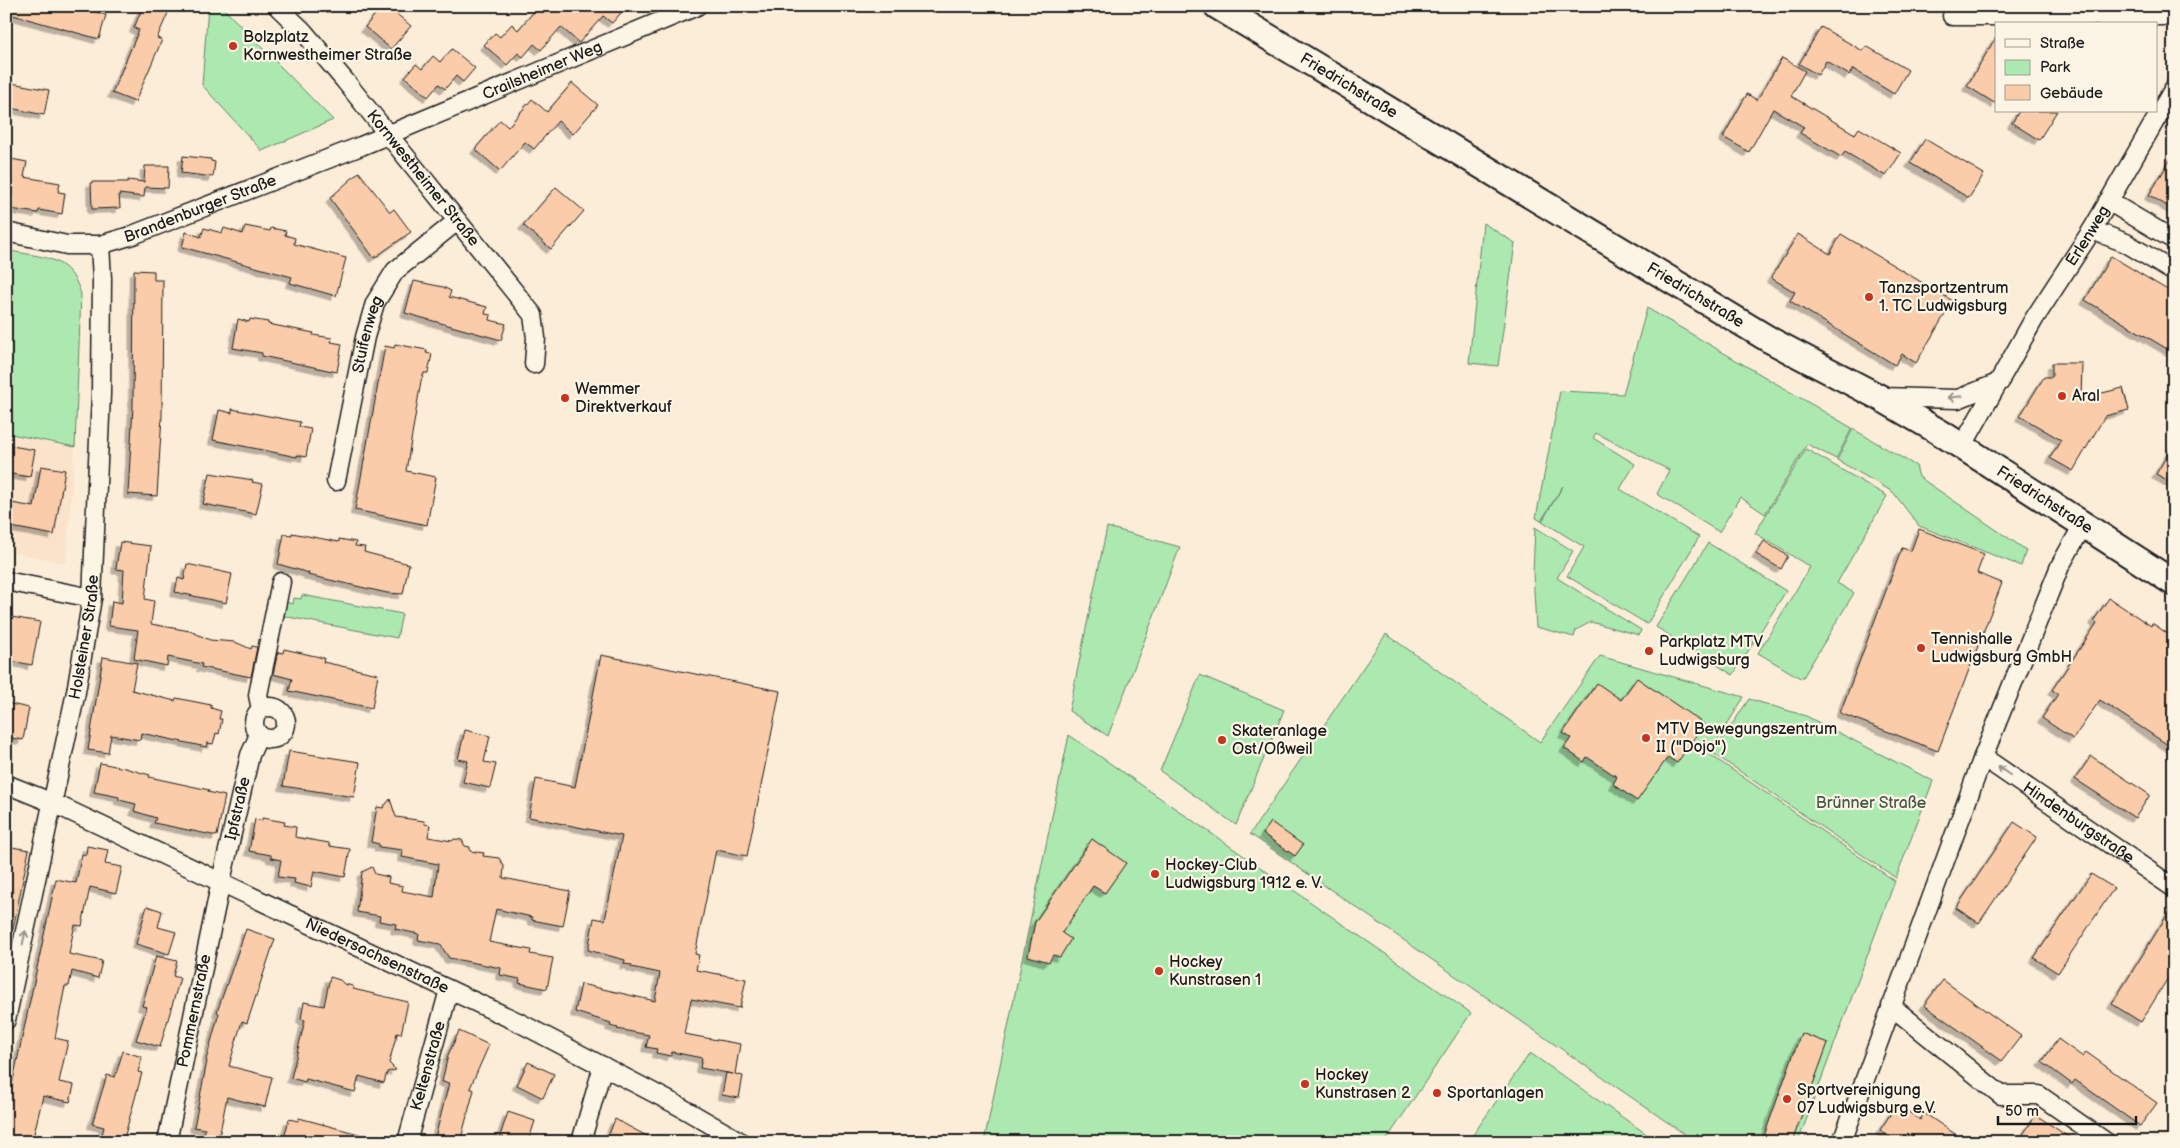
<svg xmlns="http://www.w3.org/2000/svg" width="2180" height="1148" viewBox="0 0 2180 1148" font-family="'Balsamiq Sans',sans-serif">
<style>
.built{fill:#fbe3cb}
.green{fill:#ace9b0;stroke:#648266}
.building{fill:#facca9;stroke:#1c1c1c;filter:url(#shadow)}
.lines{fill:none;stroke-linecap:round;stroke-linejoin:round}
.minor-casing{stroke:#1c1c1c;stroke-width:21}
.secondary-casing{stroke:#1c1c1c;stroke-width:29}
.minor{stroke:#fcf5e5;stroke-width:18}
.secondary{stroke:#fcf5e5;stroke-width:25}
.oneway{stroke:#97938b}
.poi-dot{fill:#c8321e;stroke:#fcf5e5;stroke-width:2}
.labels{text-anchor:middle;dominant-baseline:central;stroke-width:4.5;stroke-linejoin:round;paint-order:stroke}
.poi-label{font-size:16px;fill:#1c1c1c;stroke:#fcf5e5;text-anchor:start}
.street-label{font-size:16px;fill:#1c1c1c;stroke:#fcf5e5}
.park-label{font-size:16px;fill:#475a48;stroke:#fcf5e5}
</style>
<defs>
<filter id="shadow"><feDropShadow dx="-4.5" dy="4.5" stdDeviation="0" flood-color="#0004"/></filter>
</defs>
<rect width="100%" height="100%" fill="#fcedd9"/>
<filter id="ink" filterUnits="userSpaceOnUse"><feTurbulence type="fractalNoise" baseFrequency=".02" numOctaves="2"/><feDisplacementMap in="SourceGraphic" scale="10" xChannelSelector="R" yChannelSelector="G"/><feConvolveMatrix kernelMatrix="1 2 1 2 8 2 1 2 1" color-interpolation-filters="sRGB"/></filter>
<g filter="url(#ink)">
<!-- built -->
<path class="built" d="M6,435l69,13 -9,115 -60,-12z"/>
<!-- green -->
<path class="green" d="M208,6h13l112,114 -71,31 -60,-66z
M1483,223l32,20 -17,123 -29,-3z
M6,250c36,8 63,4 75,44l-6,153 -69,-14z
M1647,308l205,120 -16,31 -29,-15 -42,70 -25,-17 -21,35 -62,-38 12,-24 -73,-37 -3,5 42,26 -15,25 79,48 -52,87 -80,-48 17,-29 -42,-26 21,-35 -22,35 -5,-3 24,-127 63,3z
M1853,429l63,37 3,11 107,73 -5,16 -102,-40 -26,-34 -56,-32z
M1806,449l81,47 -50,87 17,10 -52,86 -44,-26 52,-86 -55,-34z
M1107,527l73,20 -72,189 -39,-25z
M1535,527l38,24 -16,27 84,52 -2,5 -48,-13 -15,8 -2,7 -38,-10 -3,-55z
M1708,543l78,48 -53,84 -77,-48z
M302,595l100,19 -5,24 -114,-22 2,-14 8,2 1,-6 7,1z
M1386,634l154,108 60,-86 144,41 -35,57 186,127 -97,261h-102l-446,-308z
M1200,675l84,35 -48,115 -76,-54z
M1749,699l57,17 127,65 -37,97 -183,-125z
M1069,735l402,278 -86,129h-401z
M1530,1053l128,89h-190z"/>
<!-- building -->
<path class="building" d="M6,6h70l30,9 -7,24 -93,-26z
M143,6h28l-14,32 5,2 -27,62 -23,-9 27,-63 -5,-2z
M382,6h5l24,20 -20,23 -26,-22z
M539,6h88l-15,17 -9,-7 -24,27 -18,-16 -20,23 -7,-6 -11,13 -5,-4 -11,12 -23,-20 11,-12 5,4 12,-13 6,6z
M1821,27l42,24 3,-5 42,24 -14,24 -41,-25 -4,6 -23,-14 -8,14 -19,-11z
M1996,37v67l-29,-18z
M452,49l23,19 -12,14 -7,-6 -11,13 -6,-5 -11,13 -23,-20 11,-13 6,5 11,-13 7,6z
M1782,58l23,13 -14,25 64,38 4,-6 42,25 -15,23 -41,-24 -4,5 -41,-24 4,-6 -31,-18 -24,43 -26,-15 24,-43 10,6z
M6,82l43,8 -5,25 -38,-8z
M572,83l26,22 -25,29 -15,-13 -24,28 -9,-7 -25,29 -25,-22 25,-29 8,7 24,-28 15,13z
M2019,111h38l-18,29 -27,-17z
M1925,139l59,35 -15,24 -59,-35z
M2174,154v56l-25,-15z
M183,156l28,3v2l4,1 -2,15 -32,-4z
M6,158l21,4 -3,15 36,6 -2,9 7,1 -3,21 -23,-4 -1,3 -28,-4 3,-20 -7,-2z
M145,166h24l-1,22 -23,-1 -1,10 -25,-3 1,14 -28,1 -1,-27h37v-2l16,2z
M359,172l31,40 4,-3 17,23 -37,26 -44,-60z
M556,187l28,24 -33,38 -28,-24z
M245,226l25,5 1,-3 15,3 -1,4 10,3 -1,6 52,14 -10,38 -46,-13 2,-6 -110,-30 4,-15 15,5 3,-9 18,5 2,-5 19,6z
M1798,234l32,20 11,-20 112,67 -37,62 -14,-9 -7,11 -105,-64 5,-9 -24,-14z
M2111,256l63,38v59l-89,-53z
M134,270l20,1v9h9l-1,136 -5,80 -29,-2 5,-88z
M414,281l29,6 8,4 -2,6 38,10 -2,7 6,1 -1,5 16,4 -5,16 -96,-27z
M238,319l11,3 1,-3 18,3v2l46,9 -1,2 19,3 -1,4 11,2 -5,28 -75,-16v-3l-29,-5z
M395,344l32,6 -1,3 6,1 -4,19h-4l-3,8 -15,90 30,6 -9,48 -72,-15 30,-164 9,2z
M2052,363h30l-1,35 42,-10 6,22 -24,6 -32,55 -23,-13 11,-18 -41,-24 24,-39h8z
M232,409l68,13 -1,5 12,2 -5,28 -9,-2v2l-84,-17 6,-30 13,3z
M2174,444v40l-18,-10z
M6,445l29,5 -5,27 -24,-4z
M41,466l24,4 -11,65 -48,-9v-24l28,5z
M210,473l43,7 -1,2 11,2 -7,30 -53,-10z
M1919,529l65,25 -7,19 25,10 -64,168 -98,-38 62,-165 9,3z
M292,533l47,9v-3l17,3 -1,4 10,1 -1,5 45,12 -6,30 -16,-1 -79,-18 1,-2 -31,-9 6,-30 8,1z
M1764,541l24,15 -7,13 -25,-15z
M120,542l31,4 -6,53 9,2 -3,23 39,7 20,9 25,2 16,7 1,-3 5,1 -6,30 -50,-10 1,-3 -34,-7 -1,9 -33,-7 4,-29 -29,-4 3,-25 10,2 2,-33 -8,-1z
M187,564l45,10 -6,29 -51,-11 3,-14 6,2z
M2109,598l42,28 1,-3 22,15v111l-74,-49 -27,39 -31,-21 16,-24 -6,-4 45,-67 -3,-3z
M6,616l34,6 -8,43 -26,-5 3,-27h-3z
M284,649l40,9 -1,4 55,12 -6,34 -83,-17 3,-12 -19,-5 5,-22 5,1z
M601,655l179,36 -33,165 -31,-6 -21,104 4,1 -3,15 50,9 -6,29 -49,-9 -7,35 56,10 -5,30 8,2 -4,22 -17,-3 4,-22 7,1 -33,-6 2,-10 -30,-6 -1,4 -15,-3 1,-4 -11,-2 3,-12 -32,-6 1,-1 -8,-2 1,-3 -36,-11 6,-28 74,17 5,-28 -29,-6 1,-2 -8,-1 1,-4 -37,-10 6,-32 11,2 17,-84 -93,-19 7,-38 39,8z
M103,657l34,6 -5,27 43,11 1,-3 35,7v3l10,3 -2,8h3l-3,15 -3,-1 -3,11 -6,-1 -1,4 -65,-14 -1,7 -29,-5 -3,18 -20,-3z
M1637,678l67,46 -27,39 -9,-6 -31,44 -24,-17 4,-7 -30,-20 -3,5 -20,-14 7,-10 -8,-5 34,-50 24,17z
M6,703l23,5 -6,32 -17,-3z
M465,730l25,6 -6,26 12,2 -6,24 -27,-6 5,-21 -10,-2z
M289,751l71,11 -6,35 -71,-11z
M2091,756l59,39 -15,23 -60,-39z
M100,763l25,5 25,7 -1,2 60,13 -1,2 17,4 -8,40 -63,-13 2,-5 -22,-7 2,-7 -17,-4v-3l-25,-5z
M390,799l6,18 28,4 1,3 5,1 -2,12 24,4 2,-2 8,1 3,6 5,1v4l14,2 -1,3 16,2 5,8 -1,12 67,13 -7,35 -31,-6v-3l-36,-8 -7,33 42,8 -1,4 23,4 -6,31 -28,-6 1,-4 -20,-4 1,-7 -52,-10 -9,-14 -22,-4 1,-6 -24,-5 1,-5 -17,-3 1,-5 -23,-4 5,-40 10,-5 3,7 14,3 -1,6 15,3 -1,5 32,6 4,-33 -36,-7 1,-7 -24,-3v-3l-8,-2 6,-35 6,1z
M262,818l23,4 -1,3 12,2 -1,10 34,6v3l21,3 -5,28 -31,-6 -3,16 -17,-4 1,-4 -17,-2 3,-17 -10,-2v-3l-22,-4 6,-32 7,2z
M1271,822l32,23 -8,11 -32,-22z
M2014,822l23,15 -58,86 -23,-15z
M1092,839l34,24 -21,30 -12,-7 -31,47 9,6 -11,18 -7,-2 -4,7 -21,-6 7,-34z
M6,846l23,4 -16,79h-7z
M87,846l21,4 -3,14 17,3 -6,26 -26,-6 -8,39 -7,-1 -3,13 -3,16 33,7 -4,17 -26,-7 -3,15h-4l-10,52 13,3 -9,41 15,3 -4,17 -27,-6 -11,46h-26v-29l50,-234 20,4 6,-29 4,1z
M2091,874l23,14 -56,85 -24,-15z
M2174,904v64l-33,54 -29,-18z
M147,906l15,5 -4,16 18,5 -7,22 -33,-10z
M246,929l29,10 -28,84 -5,-2 -13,45 43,11 -7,30 -38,-10 -9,45h-15l2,-13 -11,-2 13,-66 -1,-1 13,-47 -2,-1z
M156,956l21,5 -4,15 7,2 -20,69 -24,-7 11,-33 -5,-1z
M330,977l10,3 4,4 9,2v3l55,13 -7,32 -4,-1 -8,30 7,7 -9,2 -3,11 -25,-7 -4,16 -49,-13 -1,3 -14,-4 14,-58 -4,-1 3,-17 20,4z
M1943,980l78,56 -19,25 -78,-56z
M459,1031l30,14 -19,43 4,2 -14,52h-26l15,-59 -7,-1 6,-27z
M1801,1033l27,10 -36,99h-12l-16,-6z
M2058,1039l25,18 3,-5 71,51 -17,23 -65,-46 -3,4 -30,-22z
M123,1051l19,6 -4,15 4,1 -19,69h-23l4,-15 -12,-3 15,-49 8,2z
M528,1062l26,12 -11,24 -26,-13z
M1897,1104l23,16 4,-7 43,29h-70l-17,-12z
M508,1112l27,9 -7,21h-12l-16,-6z
M2036,1115l40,27h-58z
M299,1118l71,19 -1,5h-86l6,-23 9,2z
M615,1119l43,23h-52z"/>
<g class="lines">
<defs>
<g id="minor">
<path id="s1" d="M277,6l26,25 43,51 187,233 3,23 -2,26"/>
<path d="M1952,16h222"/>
<path d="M2108,201l66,39"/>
<path d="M2092,230l34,13 48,29"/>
<path id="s2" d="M6,232l61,13h33l30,-9 231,-90 336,-140"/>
<path d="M1881,397l77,2 42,-17"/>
<path id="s3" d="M1962,447l72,-128 58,-89 82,-142"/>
<path id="s4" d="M336,481l29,-144 10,-34 20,-32 62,-50"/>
<path d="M6,581l86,17"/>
<circle cx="270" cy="723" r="16"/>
<path d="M261,709l-3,-14 23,-113"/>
<path id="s5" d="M1983,757l191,131"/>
<path id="s6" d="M6,784l47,19 467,220 157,82 64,37"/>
<path d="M1891,1006l110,89h38l67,47"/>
<path id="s7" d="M6,1020l70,-328 16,-94 9,-204 1,-115 -2,-34"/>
<path id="s8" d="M167,1142l54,-261 29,-126 9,-20"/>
<path id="s9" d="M407,1142l42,-152"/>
<path d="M581,1142l22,-76"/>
<path d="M1842,1142l141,-385 77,-191 23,-41"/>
</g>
<g id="secondary">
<path id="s10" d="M1217,6l553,334 109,57 62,36 233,150"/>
</g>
</defs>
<!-- minor casing -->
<use href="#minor" class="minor-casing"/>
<!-- secondary casing -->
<use href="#secondary" class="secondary-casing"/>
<!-- minor -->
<use href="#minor" class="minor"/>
<!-- secondary -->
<use href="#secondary" class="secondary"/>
</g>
<!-- one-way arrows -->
<defs><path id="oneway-shaft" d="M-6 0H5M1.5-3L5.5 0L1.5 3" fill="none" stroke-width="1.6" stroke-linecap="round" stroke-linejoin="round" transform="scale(1.25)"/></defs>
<g class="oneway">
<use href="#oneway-shaft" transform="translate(1955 397) rotate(174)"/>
<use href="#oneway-shaft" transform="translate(2004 771) rotate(-145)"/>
<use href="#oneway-shaft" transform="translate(24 938) rotate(-78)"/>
</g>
</g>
<!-- markers -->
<g class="poi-dot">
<circle cx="233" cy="46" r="5"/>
<circle cx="1869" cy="297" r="5"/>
<circle cx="2062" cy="396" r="5"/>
<circle cx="565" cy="398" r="5"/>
<circle cx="1921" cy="648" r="5"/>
<circle cx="1649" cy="651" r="5"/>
<circle cx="1646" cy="738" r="5"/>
<circle cx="1222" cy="740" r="5"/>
<circle cx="1155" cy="874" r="5"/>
<circle cx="1159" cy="971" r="5"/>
<circle cx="1305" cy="1084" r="5"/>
<circle cx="1437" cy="1093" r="5"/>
<circle cx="1787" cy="1099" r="5"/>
</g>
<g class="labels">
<!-- poi labels -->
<g class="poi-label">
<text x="243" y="37">Bolzplatz<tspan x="243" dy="18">Kornwestheimer Straße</tspan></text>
<text x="1879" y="288">Tanzsportzentrum<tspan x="1879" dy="18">1. TC Ludwigsburg</tspan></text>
<text x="575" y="389">Wemmer<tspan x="575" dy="18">Direktverkauf</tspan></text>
<text x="2072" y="396">Aral</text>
<text x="1931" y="639">Tennishalle<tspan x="1931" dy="18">Ludwigsburg GmbH</tspan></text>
<text x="1659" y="642">Parkplatz MTV<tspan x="1659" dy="18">Ludwigsburg</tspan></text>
<text x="1656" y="729">MTV Bewegungszentrum<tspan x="1656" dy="18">II ("Dojo")</tspan></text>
<text x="1232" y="731">Skateranlage<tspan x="1232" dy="18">Ost/Oßweil</tspan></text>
<text x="1165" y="865">Hockey-Club<tspan x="1165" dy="18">Ludwigsburg 1912 e. V.</tspan></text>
<text x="1169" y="962">Hockey<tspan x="1169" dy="18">Kunstrasen 1</tspan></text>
<text x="1315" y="1075">Hockey<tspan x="1315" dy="18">Kunstrasen 2</tspan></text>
<text x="1797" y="1090">Sportvereinigung<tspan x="1797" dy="18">07 Ludwigsburg e.V.</tspan></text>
<text x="1447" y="1093">Sportanlagen</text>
</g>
<!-- street labels -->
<g class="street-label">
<text stroke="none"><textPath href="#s2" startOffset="571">Crailsheimer Weg</textPath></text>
<text stroke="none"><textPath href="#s10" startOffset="154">Friedrichstraße</textPath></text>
<text stroke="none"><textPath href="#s1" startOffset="226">Kornwestheimer Straße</textPath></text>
<text stroke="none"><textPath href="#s2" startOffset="202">Brandenburger Straße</textPath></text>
<text stroke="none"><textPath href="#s3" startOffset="246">Erlenweg</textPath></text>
<text stroke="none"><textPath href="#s10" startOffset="559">Friedrichstraße</textPath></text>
<text stroke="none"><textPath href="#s4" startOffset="150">Stuifenweg</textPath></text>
<text stroke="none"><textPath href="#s10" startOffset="964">Friedrichstraße</textPath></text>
<text stroke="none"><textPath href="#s7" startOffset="391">Holsteiner Straße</textPath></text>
<text stroke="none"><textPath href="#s8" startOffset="341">Ipfstraße</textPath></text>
<text stroke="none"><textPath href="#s5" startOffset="116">Hindenburgstraße</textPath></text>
<text stroke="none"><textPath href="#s6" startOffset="409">Niedersachsenstraße</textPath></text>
<text stroke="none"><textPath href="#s8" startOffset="134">Pommernstraße</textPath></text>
<text stroke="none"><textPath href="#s9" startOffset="79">Keltenstraße</textPath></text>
</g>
<!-- park labels -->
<g class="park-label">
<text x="1871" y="803">Brünner Straße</text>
</g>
</g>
<!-- margin -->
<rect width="2180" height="1148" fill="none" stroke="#fcf5e5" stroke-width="25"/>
<rect x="12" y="12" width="2155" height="1123" fill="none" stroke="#1c1c1c" stroke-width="2" filter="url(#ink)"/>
<!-- legend -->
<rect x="1995" y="22" width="162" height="90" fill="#fcf5e5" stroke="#a29e95"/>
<rect x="2005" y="39" width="25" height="8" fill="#fcf5e5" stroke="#a29e95"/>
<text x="2040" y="48" font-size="15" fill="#1c1c1c">Straße</text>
<rect x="2005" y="60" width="25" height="15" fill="#ace9b0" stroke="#a29e95"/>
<text x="2040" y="72" font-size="15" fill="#1c1c1c">Park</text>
<rect x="2005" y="85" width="25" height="15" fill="#facca9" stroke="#a29e95"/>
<text x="2040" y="98" font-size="15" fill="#1c1c1c">Gebäude</text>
<!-- scale -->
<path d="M1998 1116v8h138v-8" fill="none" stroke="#1c1c1c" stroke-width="2.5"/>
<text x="2005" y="1116" font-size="15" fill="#1c1c1c" stroke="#fcf5e5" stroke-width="4" paint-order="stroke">50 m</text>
</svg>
